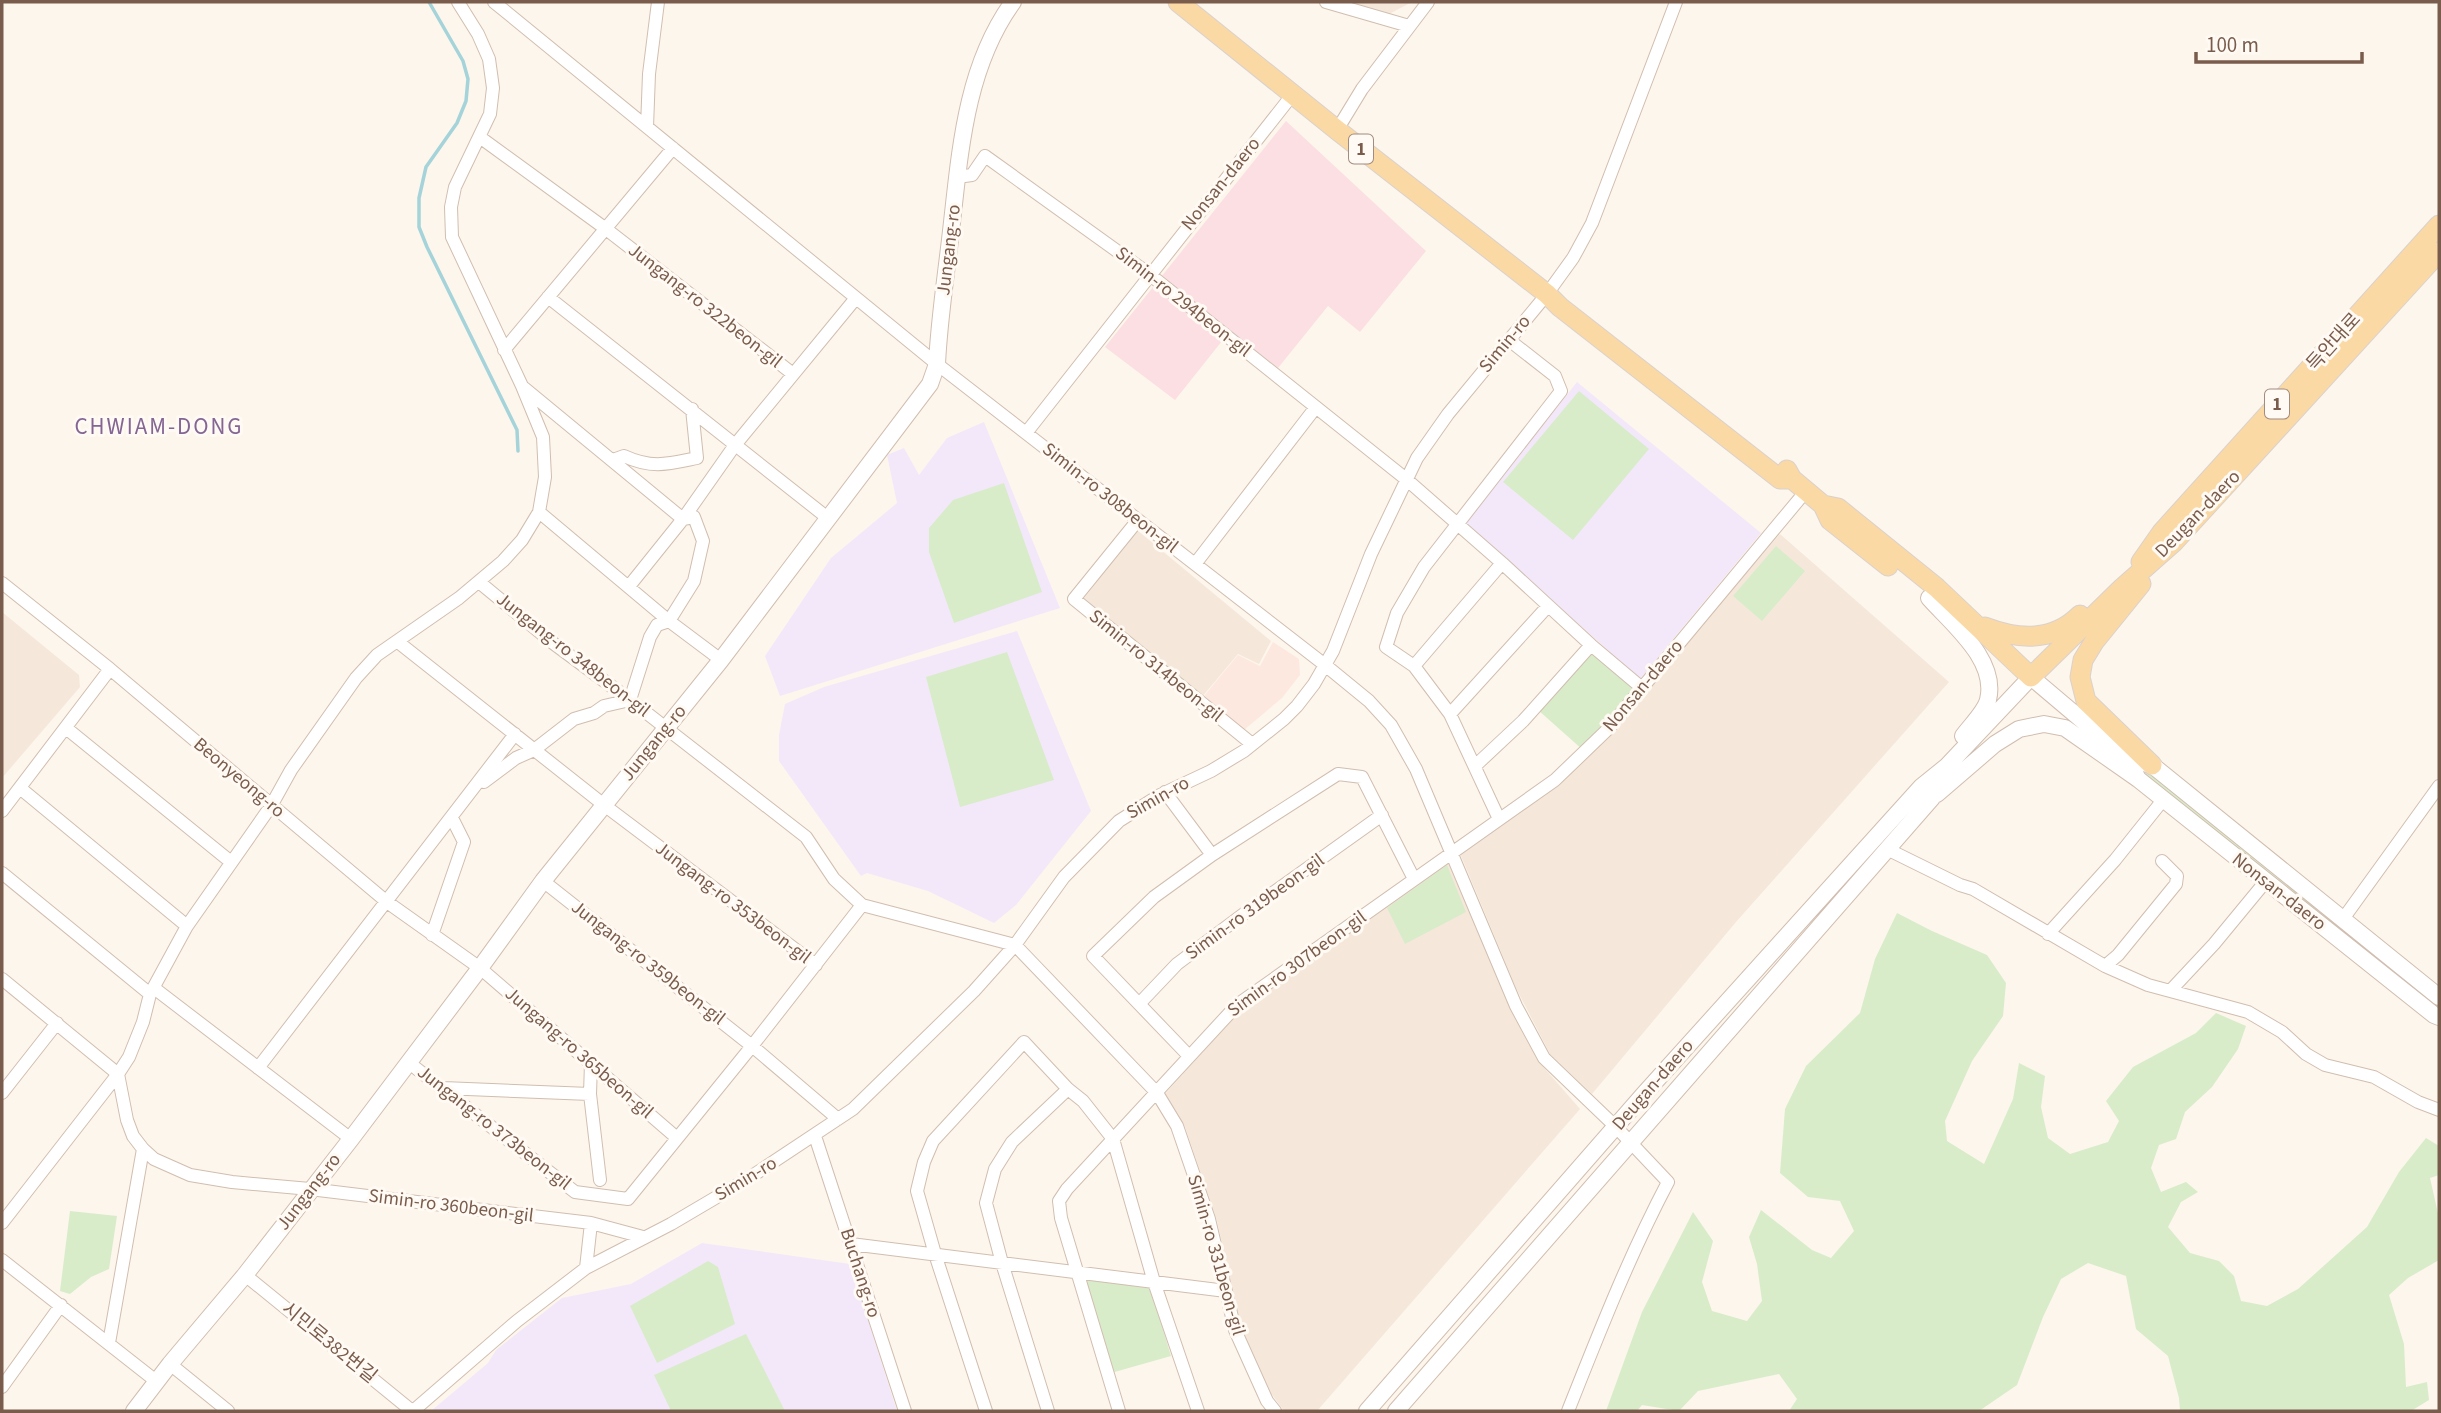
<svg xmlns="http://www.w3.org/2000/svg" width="2441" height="1413" viewBox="0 0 2441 1413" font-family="'Source Sans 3','Noto Sans KR',sans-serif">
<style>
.residential{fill:#f5e8da}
.commercial{fill:#fde8e0}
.education{fill:#f3e8fa}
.medical{fill:#fbdfe3}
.green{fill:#d8ecc9}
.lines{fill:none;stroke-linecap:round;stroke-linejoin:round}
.stream{stroke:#a5d3da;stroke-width:3.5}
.minor-casing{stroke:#d1beb0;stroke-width:14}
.tertiary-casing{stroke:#d1beb0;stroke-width:18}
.primary-casing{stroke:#dad1cd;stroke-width:21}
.minor{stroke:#fff;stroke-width:12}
.tertiary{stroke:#fff;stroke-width:16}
.primary{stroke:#fbd9a5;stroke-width:19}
.labels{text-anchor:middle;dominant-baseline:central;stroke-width:6;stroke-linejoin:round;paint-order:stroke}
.shield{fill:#fffaf3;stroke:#a28b7f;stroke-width:2}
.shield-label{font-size:18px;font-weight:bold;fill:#7a5c4d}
.street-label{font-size:19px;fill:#7a5c4d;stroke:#fffaf3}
.quarter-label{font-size:23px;letter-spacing:2px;fill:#846695;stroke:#fffaf3}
</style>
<rect width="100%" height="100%" fill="#fdf6ec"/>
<!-- residential -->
<path class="residential" d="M1346,2h66l-23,12z
M1137,530l134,111 -12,23 -21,-10 -36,43 -120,-96z
M1780,534l169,148 -213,240 -144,172 -42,-40 -34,-66 -57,-137 157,-127z
M2,612l77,63 1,12 -78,91z
M1448,862l65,152 27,49 40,46 -263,302h-33l-13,-18 -29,-61 -25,-111 -32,-94 -20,-33 79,-88z"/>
<!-- commercial -->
<path class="commercial" d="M1273,642l26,17 1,16 -18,23 -38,32 -40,-34 34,-41 22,11z"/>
<!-- education -->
<path class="education" d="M1577,382l184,151 -121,146 -174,-156z
M984,422l76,186 -280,88 -15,-40 66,-98 66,-55 -10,-48 17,-7 15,27 28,-37z
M1017,631l74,180 -75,94 -22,18 -66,-32 -61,-18 -6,3 -82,-115v-26l6,-31 39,-17z
M702,1243l148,21 47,147h-466l57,-48 8,-13 66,-52 69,-14z"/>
<!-- medical -->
<path class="medical" d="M1286,121l140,130 -66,81 -32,-26 -50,62 -48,-37 -55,69 -70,-53z"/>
<!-- green -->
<path class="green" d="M1579,391l70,58 -76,91 -70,-58z
M1004,483l38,109 -88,31 -25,-71v-24l24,-28z
M1776,546l29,25 -43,50 -29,-25z
M1592,650l43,38 -52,62 -45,-40z
M1007,652l47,128 -94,27 -34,-130z
M2147,770l292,234 -4,7 -293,-235z
M1447,865l19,47 -61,32 -18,-36z
M1897,913l35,18 55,24 19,28 -3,33 -31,45 -27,60 2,20 37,23 29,-65 6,-36 26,13 -4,31 7,31 22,16 38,-12 11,-21 -13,-20 27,-34 63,-34 20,-20 30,13 -8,23 -26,38 -27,25 -9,27 -17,6 -8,23 10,24 25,-10 12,10 -17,10 -13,25 22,26 29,8 15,15 7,25 26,5 31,-17 69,-62 32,-55 27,-34 13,8v29l-9,3 9,40v42l-31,18 -19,17 15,49 2,43 21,-5 2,18 -18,11h-231l-1,-13 -11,-42 -32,-27 -10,-53 -38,-13 -27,16 -18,38 -26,68 -38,26h-190l8,-12 -18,-25 -81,17 -19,20 -37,-6 -5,6h-31l36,-99 51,-100 20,29 -11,41 10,29 35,10 15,-20 -5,-37 -8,-27 12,-27 51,40 19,8 23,-27 -14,-30 -32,-4 -28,-24 5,-64 21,-43 54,-53 15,-54z
M70,1211l47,5 -8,53 -18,8 -21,17 -10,-3z
M708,1261l10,6 17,57 -78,39 -27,-57z
M1083,1279l67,7 21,70 -60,17z
M746,1334l39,77h-114l-17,-36z"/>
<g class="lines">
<!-- stream -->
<path class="stream" d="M429,2l34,59 5,18 -2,22 -9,22 -31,44 -7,31v29l8,20 90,183 1,21"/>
<defs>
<path id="minor" d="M494,2l443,362 388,301 44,36 22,24 25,44 100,237 28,52 72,69 52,55c-39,74 -69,151 -100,229
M1326,2l83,24
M647,127l2,-53 9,-72
M1337,130l25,-41 66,-87
M481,138l125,91 187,145
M957,177l15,-2 13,-19 164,118 257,205 96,84 89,82 51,43
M548,297l281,222
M504,350l169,-202
M524,388l159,131
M1026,433l267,-339
M613,460l11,-4c28,13 44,8 73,2l-5,-49
M539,512l130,109 52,39
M1138,520l-64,79 178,145
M1195,564l121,-157
M479,582l74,61 77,57 176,137 28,42 28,26 153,40
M2,583l108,86 277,233 93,66 197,170
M630,585l53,-66 52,-74 121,-147
M398,642l206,163 212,160
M1414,666l88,-103
M1450,714l98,-108
M66,728l165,134
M1475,766l48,-45 68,-76
M484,782l32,-24 18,-8 40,-31 20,-6 10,-7 26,-6 20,-63 7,-12 12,-4 25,-40 9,-40 -9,-24 -11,2
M20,788l167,138
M1165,792l47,63
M2,811l108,-142
M1499,819l-49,-105 -36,-48 -28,-19 11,-34 27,-46 137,-176 -6,-15 -46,-36
M1887,849l73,36 13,4 132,77 43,19 100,27 34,20 24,22 19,11 49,12 44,25 21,8
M2,873l148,121
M543,881l209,165 86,73
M2343,919l96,-133
M2048,934l67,-74 48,-60
M432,935l32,-93 -12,-24
M1015,945l142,148 20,33 32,93 26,111 32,71 8,10
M2105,966l13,-11 58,-71 1,-8 -15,-15
M2,979l116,95 9,46 6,16 10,13 11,10 36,16 42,7 78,7 281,34 52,14
M154,988l197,151
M2171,990l43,-46 52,-63
M1139,1004l38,-40 72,-54 133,-95
M1189,1056l-96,-100 61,-59 58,-42 126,-81 24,3 52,102
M408,1062l167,130 53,7 124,-153 110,-141
M258,1068l257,-334
M443,1088l147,6 1,-31
M2,1093l55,-70
M590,1094l10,86
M815,1136l90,275
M2,1223l116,-149 11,-17 14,-35 7,-28 37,-68 84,-120 20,-36 65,-92 21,-23 82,-57 44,-37 19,-21 17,-28 6,-35 -2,-40 -21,-51 -70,-149 -1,-30 4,-20 35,-73 3,-26 -4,-29 -11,-25 -20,-32
M851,1244l375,47
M2,1260l154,121
M586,1268l5,-45
M245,1275l167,136
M109,1343l34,-194
M170,1364l58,47
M2,1387l59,-82
M413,1411l104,-90 69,-53 85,-44 78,-46 104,-69 121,-118 41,-46 49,-68 55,-56 41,-26 51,-24 33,-20 40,-32 13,-13 17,-22 19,-33 38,-97 46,-96 31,-44 99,-120 26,-36 19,-35 84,-221
M986,1411l-51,-157 -18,-63 7,-29 9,-21 91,-99 44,47 15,12 30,38 41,143 44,129
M1048,1411l-46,-148 -16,-60 9,-34 17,-27 56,-53
M1119,1411l-58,-193 -2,-17 8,-12 170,-184 318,-225 52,-50 199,-239"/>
<path id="tertiary" d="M1929,598c23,26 69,62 59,102 -3,12 -17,25 -25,36
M2140,762l12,3 287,232
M1937,794l58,-50 24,-15 25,-5 21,4 73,51 296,236 5,2
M134,1411l36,-47 75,-89 106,-136 129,-171 63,-87 178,-221 209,-276 7,-20c2,-44 9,-88 14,-133 9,-78 14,-163 62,-229
M1367,1411l277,-317 277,-307 26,-21 84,-89 97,82 10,20
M1396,1411l536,-613 13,-28"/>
<path id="primary" d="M1178,2l159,128 210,164 13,13 220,172h12
M1787,470l5,9 31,26 7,15 58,46
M1823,505l15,3 99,80 94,89 91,-89 51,-45 266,-291
M2141,562l21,-30 277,-307
M2141,584l-47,58 -11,18 -3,17 6,24 66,64
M1985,627c34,13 68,15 95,-12"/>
</defs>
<!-- minor casing -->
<use href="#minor" class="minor-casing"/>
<!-- tertiary casing -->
<use href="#tertiary" class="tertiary-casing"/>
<!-- primary casing -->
<use href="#primary" class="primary-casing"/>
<!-- minor -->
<use href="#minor" class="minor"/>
<!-- tertiary -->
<use href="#tertiary" class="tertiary"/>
<!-- primary -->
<use href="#primary" class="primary"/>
</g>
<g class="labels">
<!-- shield labels -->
<g class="shield">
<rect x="1349" y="134.5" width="24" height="29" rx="5"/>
<rect x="2265" y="389.5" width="24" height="29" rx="5"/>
</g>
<g class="shield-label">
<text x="1361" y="149">1</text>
<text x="2277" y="404">1</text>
</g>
<!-- street labels -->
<g class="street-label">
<text transform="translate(1221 184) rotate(-51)">Nonsan-daero</text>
<text transform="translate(949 250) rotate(-83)">Jungang-ro</text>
<text transform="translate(1183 302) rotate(38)">Simin-ro 294beon-gil</text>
<text transform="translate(705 306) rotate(38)">Jungang-ro 322beon-gil</text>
<text transform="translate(2334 342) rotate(-48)">득안대로</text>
<text transform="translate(1505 344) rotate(-50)">Simin-ro</text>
<text transform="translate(1110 498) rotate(38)">Simin-ro 308beon-gil</text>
<text transform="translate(2198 514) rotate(-46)">Deugan-daero</text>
<text transform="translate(573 655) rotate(38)">Jungang-ro 348beon-gil</text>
<text transform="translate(1156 666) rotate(39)">Simin-ro 314beon-gil</text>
<text transform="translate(1643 686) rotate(-50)">Nonsan-daero</text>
<text transform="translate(654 743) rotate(-51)">Jungang-ro</text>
<text transform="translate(239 778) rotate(40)">Beonyeong-ro</text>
<text transform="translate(1158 798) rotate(-29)">Simin-ro</text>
<text transform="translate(2279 892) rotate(38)">Nonsan-daero</text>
<text transform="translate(733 903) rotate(37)">Jungang-ro 353beon-gil</text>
<text transform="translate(1255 907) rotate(-36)">Simin-ro 319beon-gil</text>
<text transform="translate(648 963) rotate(38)">Jungang-ro 359beon-gil</text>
<text transform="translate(1297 964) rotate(-36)">Simin-ro 307beon-gil</text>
<text transform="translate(579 1053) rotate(41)">Jungang-ro 365beon-gil</text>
<text transform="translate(1653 1085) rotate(-49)">Deugan-daero</text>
<text transform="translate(494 1128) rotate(38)">Jungang-ro 373beon-gil</text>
<text transform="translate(746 1179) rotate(-31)">Simin-ro</text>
<text transform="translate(309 1192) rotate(-52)">Jungang-ro</text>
<text transform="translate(451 1206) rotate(7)">Simin-ro 360beon-gil</text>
<text transform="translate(1216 1255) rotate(74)">Simin-ro 331beon-gil</text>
<text transform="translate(860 1273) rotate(72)">Buchang-ro</text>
<text transform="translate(329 1343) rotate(39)">시민로382번길</text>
</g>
<!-- quarter labels -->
<g class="quarter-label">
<text x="159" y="426">CHWIAM-DONG</text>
</g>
</g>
<!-- border -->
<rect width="2441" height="1413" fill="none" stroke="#7a5c4d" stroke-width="7"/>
<!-- scale -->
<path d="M2196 52v10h166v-10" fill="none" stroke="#7a5c4d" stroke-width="3.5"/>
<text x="2206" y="52" font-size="21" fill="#7a5c4d" stroke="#fffaf3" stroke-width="5" paint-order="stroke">100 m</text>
</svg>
